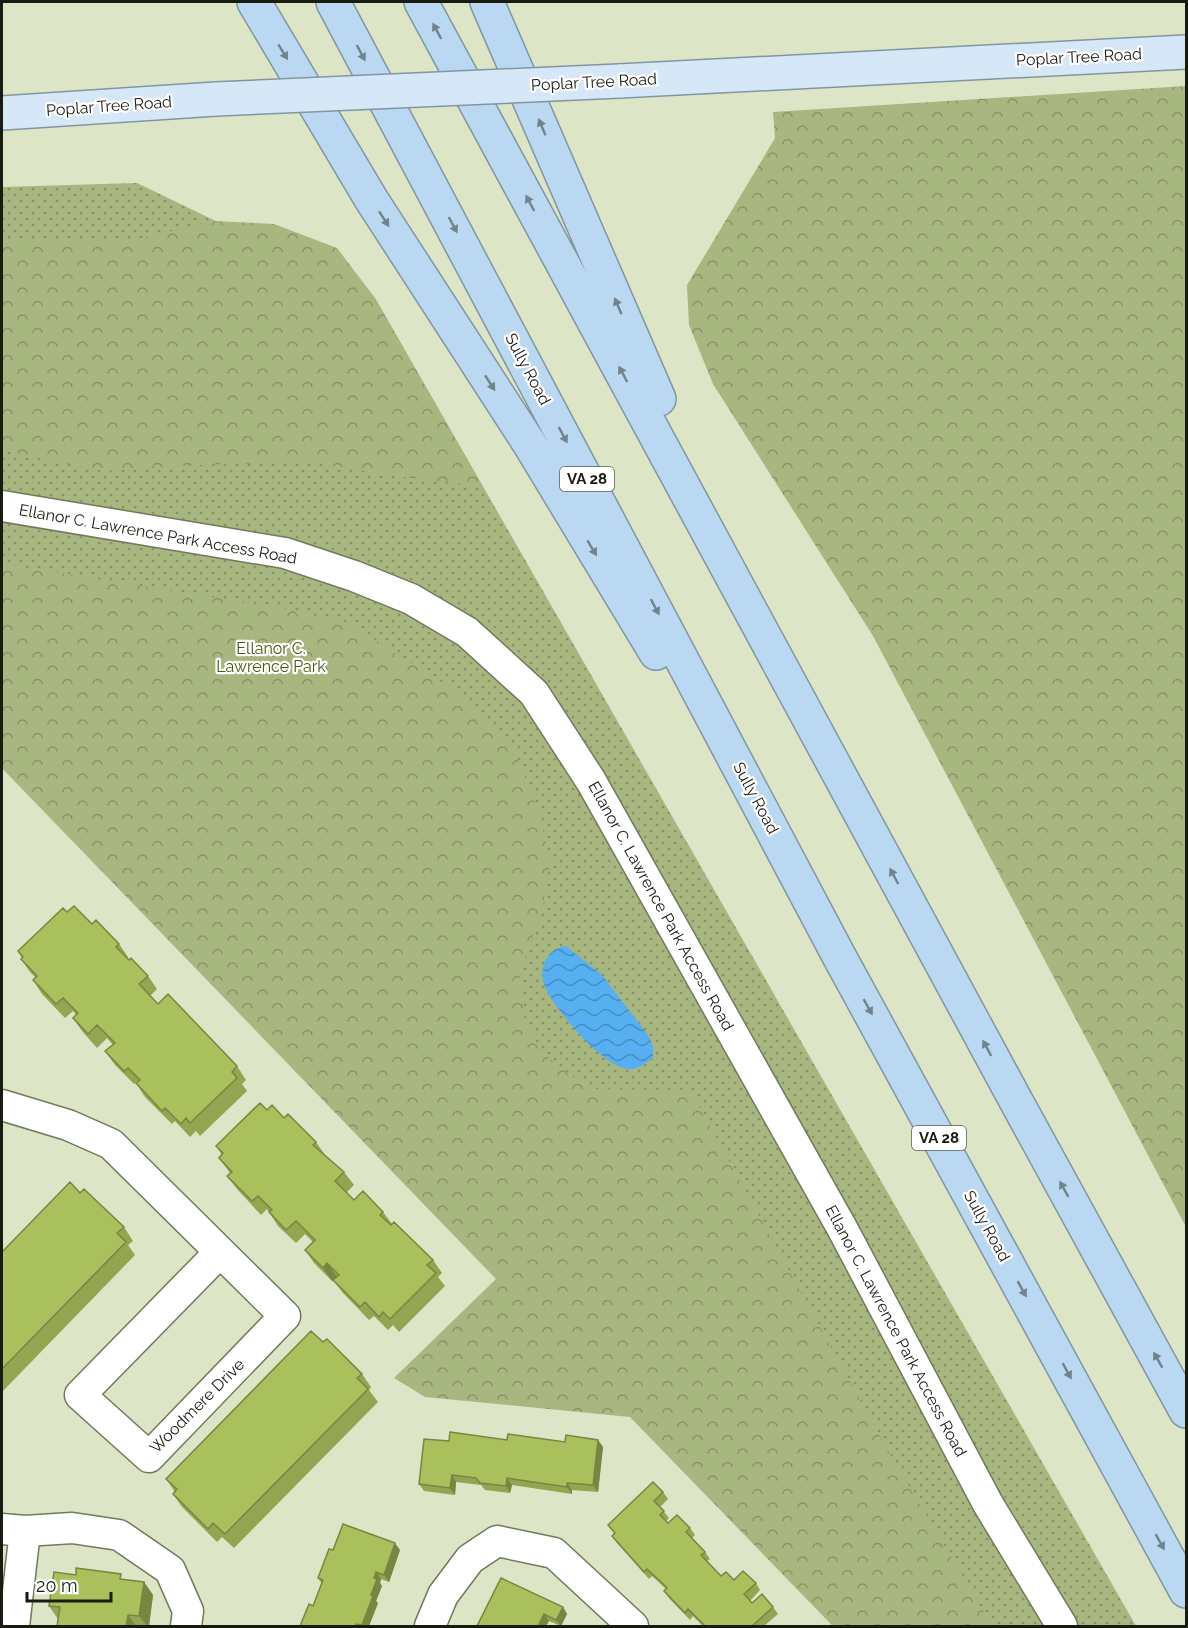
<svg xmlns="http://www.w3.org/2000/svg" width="1188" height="1628" viewBox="0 0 1188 1628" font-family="Raleway,sans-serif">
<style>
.grass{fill:url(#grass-dots)}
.forest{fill:url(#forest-crowns)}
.water{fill:url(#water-waves)}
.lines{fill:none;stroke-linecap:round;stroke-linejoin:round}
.minor-casing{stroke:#72795d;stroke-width:33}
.major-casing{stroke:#8196a2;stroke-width:36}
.highway-casing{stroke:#8196a2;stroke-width:36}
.minor{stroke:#fff;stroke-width:30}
.major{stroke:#d6e8f7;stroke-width:33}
.highway{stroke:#bad8f1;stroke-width:33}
.major-bridge-casing{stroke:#8196a2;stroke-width:36;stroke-linecap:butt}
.major-bridge{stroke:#d6e8f7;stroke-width:33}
.wall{fill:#92a550}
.shaded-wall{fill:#778641}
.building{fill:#aac05d;stroke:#778641;stroke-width:1.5}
.oneway{fill:#71838c}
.labels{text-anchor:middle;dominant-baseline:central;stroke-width:4.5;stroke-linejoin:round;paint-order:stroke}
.shield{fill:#fff;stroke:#5d5f58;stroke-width:1.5}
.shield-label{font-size:15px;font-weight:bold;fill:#181b10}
.street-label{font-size:16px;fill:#181b10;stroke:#fff}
.park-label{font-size:16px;fill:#4b580f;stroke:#fff}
</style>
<defs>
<pattern id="grass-dots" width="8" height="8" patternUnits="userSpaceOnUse" patternTransform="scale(1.5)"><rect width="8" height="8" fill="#a8b67f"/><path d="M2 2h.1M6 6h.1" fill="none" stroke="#889367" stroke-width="1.8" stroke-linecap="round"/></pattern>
<pattern id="forest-crowns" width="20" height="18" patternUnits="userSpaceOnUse" patternTransform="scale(1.5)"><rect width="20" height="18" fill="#a8b67f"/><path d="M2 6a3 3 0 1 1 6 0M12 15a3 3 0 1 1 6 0" fill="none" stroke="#889367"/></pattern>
<pattern id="water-waves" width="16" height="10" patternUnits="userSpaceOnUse" patternTransform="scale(1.5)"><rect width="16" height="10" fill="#55aff0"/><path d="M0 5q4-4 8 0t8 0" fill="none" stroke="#458ec1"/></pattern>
</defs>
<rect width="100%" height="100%" fill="#dce5c5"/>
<!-- grass -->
<path class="grass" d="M137,183l238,115 761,1328h-303l-831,-858v-581z"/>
<!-- forest -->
<path class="forest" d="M1186,86v1141l-313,-591 -160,-252 -24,-59 -2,-40 88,-147 -2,-26z
M215,221l59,3 63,24 38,50 107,187 -52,-4 -122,-19 -109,3 -94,6 -103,-21v-211l130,1z
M2,564l285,45 63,15 101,64 63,62 25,62 11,48 -8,52 -15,39 -8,30 6,40 17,32 47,36 101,1 197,359 105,177h-159l-203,-209 -205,-20 -31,-19 102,-99 -494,-511z"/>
<!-- water -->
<path class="water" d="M566,946l36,29 46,60 5,11v12c-7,4 -12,10 -21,11 -25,3 -76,-58 -86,-80 -9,-18 0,-41 20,-43z"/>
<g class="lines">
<defs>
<path id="minor" d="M2,506l283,47 69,23 57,23 56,33 67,61 57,88 251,447 146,276 74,122
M2,1105l66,20 43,19 174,172 -136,141 -69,-62 140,-143
M2,1529l23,2 47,-3 47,7 51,35 18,41 -2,15
M14,1626l11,-95
M430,1626l13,-31 27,-36 27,-18 57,12 79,73"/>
<path id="major" d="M619,81l567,-29
M2,113l214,-14"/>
<path id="highway" d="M254,2l117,197 158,244 127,210
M333,2l506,954 347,635
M421,2l594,1097 171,312
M487,2l172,397"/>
</defs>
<!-- minor casing -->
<use href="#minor" class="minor-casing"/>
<!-- major casing -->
<use href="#major" class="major-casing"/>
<!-- highway casing -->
<use href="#highway" class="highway-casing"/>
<!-- minor -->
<use href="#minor" class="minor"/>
<!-- major -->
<use href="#major" class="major"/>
<!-- highway -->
<use href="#highway" class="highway"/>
<defs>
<path id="major-bridge" d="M216,99l403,-18"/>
</defs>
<!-- major-bridge casing -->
<use href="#major-bridge" class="major-bridge-casing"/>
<!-- major-bridge -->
<use href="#major-bridge" class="major-bridge"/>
</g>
<!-- wall -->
<path class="wall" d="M67,912l25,12 27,20 9,13 -1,1 21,18 9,13 -7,7 8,8 79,62 9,14 -4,4 5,7 -47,45 -4,-5 -6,6 -15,-16 -3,3 -27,-27 -9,-14 1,-1v-1l-3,3 -19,-19 -10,-14 8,-6 -6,-7 -10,10 -15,-17 -9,-13 3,-3 -3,-4 -8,7 -23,-24 -9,-14 3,-2 -6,-6 -9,-13 1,-1 -4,-7z
M267,1110l17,8 32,24 9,13 19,17 10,13 -8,8 8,7 29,12 9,12 41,36 9,13 -4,4 7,9 -46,46 -6,-7 -5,5 -14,-14 -5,4 -26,-27 -10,-13 -1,1 -18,-18 -9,-13 8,-8 -8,-8 -9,9 -18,-17 -11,-17 -6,6 -24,-26 -10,-13 3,-3 -11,-15 3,-3 -6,-9z
M80,1193l44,34 9,14 -5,4 7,10 -133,137v-140z
M323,1342l39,32 9,13 -2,3 9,12 -144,146 -12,-11 -5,5 -35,-35 -9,-13 2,-2 -9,-13z
M507,1440l58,2 33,-2 5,7 -5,45 -26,-2v4l-60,-9 -2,8 -25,-3 -4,-5 -25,-3 -1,13 -31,-4 -5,-7 30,-43z
M663,1492l5,7 -8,8 9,11 -3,3 2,2 22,5 5,7 -3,3 13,14 5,7 -3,2 14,15 35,7 4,7 -10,11 2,2 21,4 5,7 -14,12h-61l-10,-10 -3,4 -21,-22 -5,-7 2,-2 -1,-1 -13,-12 -3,3 -32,-36 -5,-7 3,-2 -7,-9z
M333,1550h67l-11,32 -8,-3 -1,4 2,3 -6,15 2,2 -9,23h-69l13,-20 9,-22 -4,-6z
M76,1575l68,7 9,13 -4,31h-92l1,-7 -9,-13z
M563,1607l4,7 -6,12 -12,-5 -3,5h-69z"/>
<!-- shaded-wall -->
<path class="shaded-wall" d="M327,1263l10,14 -5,4 -9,-13z
M598,1440l5,7 -5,45 -5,-7z
M452,1475l4,7 -1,13 -5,-7z
M507,1478l5,7 -2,8 -4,-7z
M567,1483l5,7v4l-5,-7z
M395,1543l5,7 -11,32 -5,-7z
M376,1572l5,7 -1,4 2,3 -6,15 2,2 -9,23h-6l-1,-1 9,-30 3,-17z
M144,1582l9,13 -4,31h-2l-8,-10z
M563,1607l4,7 -6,12 -5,-6z
M544,1614l5,7 -3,5h-8z
M128,1615l8,11h-10z"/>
<!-- building -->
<path class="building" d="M74,906l18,18 4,-4 23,24 -3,3 13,13 2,-2 17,18 -9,8 19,20 10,-10 69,72 -5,6 5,6 -47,45 -4,-5 -5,6 -16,-16 -3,3 -26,-28 4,-3 -12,-12 -4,3 -19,-20 10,-8 -18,-18 -9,9 -15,-16 5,-5 -15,-15 -7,6 -23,-24 4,-4 -16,-17 2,-2 -5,-6 45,-43 4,4z
M260,1103l7,7 5,-5 12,13 4,-4 28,28 -3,3 31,27 -9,9 19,19 9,-9 20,21 -3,3 11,10 3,-3 39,38 -6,5 9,8 -46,46 -7,-7 -4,5 -14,-15 -5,5 -27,-27 6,-5 -12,-12 -4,5 -18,-18 10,-10 -19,-19 -10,9 -17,-18 3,-2 -14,-14 -6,5 -25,-25 5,-4 -13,-14 4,-5 -7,-7z
M70,1182l10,11 4,-4 40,38 -7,6 9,9 -124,127v-117z
M311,1331l12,11 4,-3 35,35 -5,4 11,11 -143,145 -12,-11 -5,6 -35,-35 4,-5 -11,-10z
M450,1432l57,8 1,-6 57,8 1,-7 32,5 -5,45 -26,-2v4l-60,-9 -1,8 -26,-3 -4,-5 -24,-3 -2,13 -31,-4 5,-45 25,2z
M653,1482l10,10 -9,9 10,10 -4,4 8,8 9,-8 13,13 -4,4 19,20 -4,3 20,21 5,-4 8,8 9,-9 13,12 -12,11 8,9 10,-9 11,13 -21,19h-47l-17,-17 -3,4 -21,-22 3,-3 -7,-7 -13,-12 -3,3 -32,-36 3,-3 -7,-8z
M343,1524l52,19 -11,32 -8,-3 -2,6 3,1 -6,16 2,1 -11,29 -6,-1 -1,2h-55l9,-22 4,2 10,-26 -5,-2 11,-29 4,1z
M76,1568l45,6 -1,5 24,3 -5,34 -11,-1 -2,11h-69l3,-19 -11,-1 5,-34 22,3z
M501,1578l62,29 -7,13 -12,-6 -6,12h-61z"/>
<!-- one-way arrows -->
<defs><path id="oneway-solid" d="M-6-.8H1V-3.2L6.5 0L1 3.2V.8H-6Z" transform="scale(1.5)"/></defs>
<g class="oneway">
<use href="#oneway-solid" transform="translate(437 31) rotate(-118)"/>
<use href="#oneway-solid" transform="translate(283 52) rotate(59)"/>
<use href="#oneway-solid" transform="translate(361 53) rotate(62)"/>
<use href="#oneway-solid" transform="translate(542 127) rotate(-113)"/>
<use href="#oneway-solid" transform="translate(530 203) rotate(-118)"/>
<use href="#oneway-solid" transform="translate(384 219) rotate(57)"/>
<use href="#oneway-solid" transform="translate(453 225) rotate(62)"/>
<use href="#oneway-solid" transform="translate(618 306) rotate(-113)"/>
<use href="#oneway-solid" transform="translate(623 374) rotate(-118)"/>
<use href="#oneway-solid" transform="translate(490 383) rotate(57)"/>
<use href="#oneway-solid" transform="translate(563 435) rotate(62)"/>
<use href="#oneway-solid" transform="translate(592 548) rotate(59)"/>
<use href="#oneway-solid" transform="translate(655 607) rotate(62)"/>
<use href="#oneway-solid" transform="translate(894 876) rotate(-118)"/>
<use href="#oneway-solid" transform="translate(868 1007) rotate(61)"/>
<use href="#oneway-solid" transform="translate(987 1048) rotate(-118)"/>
<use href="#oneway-solid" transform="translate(1064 1189) rotate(-119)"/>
<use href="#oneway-solid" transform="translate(1022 1289) rotate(61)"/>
<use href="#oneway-solid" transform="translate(1158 1360) rotate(-119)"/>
<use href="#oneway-solid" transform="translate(1067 1371) rotate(61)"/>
<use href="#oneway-solid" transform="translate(1160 1542) rotate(61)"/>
</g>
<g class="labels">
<!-- shield labels -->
<g class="shield">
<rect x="560" y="467" width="54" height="24" rx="4.5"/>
<rect x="912" y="1126" width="54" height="24" rx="4.5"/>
</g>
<g class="shield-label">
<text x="587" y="479">VA 28</text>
<text x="939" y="1138">VA 28</text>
</g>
<!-- street labels -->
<g class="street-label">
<text transform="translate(1079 57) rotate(-3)">Poplar Tree Road</text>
<text transform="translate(594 82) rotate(-3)">Poplar Tree Road</text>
<text transform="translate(109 106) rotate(-4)">Poplar Tree Road</text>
<text transform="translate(528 369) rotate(62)">Sully Road</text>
<text transform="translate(158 534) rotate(10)">Ellanor C. Lawrence Park Access Road</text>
<text transform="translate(756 798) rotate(62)">Sully Road</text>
<text transform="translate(661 906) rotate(61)">Ellanor C. Lawrence Park Access Road</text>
<text transform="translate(987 1226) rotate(61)">Sully Road</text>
<text transform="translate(896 1331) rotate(62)">Ellanor C. Lawrence Park Access Road</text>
<text transform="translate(197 1406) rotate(-45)">Woodmere Drive</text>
</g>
<!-- park labels -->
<g class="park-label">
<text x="271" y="648">Ellanor C.<tspan x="271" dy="18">Lawrence Park</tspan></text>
</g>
</g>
<!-- border -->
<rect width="1188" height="1628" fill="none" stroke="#181b10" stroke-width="6"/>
<!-- scale -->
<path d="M27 1592v9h84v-9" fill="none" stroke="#181b10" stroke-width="3"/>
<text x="36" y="1592" font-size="18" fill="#181b10" stroke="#ffffff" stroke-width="4.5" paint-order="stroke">20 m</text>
</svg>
